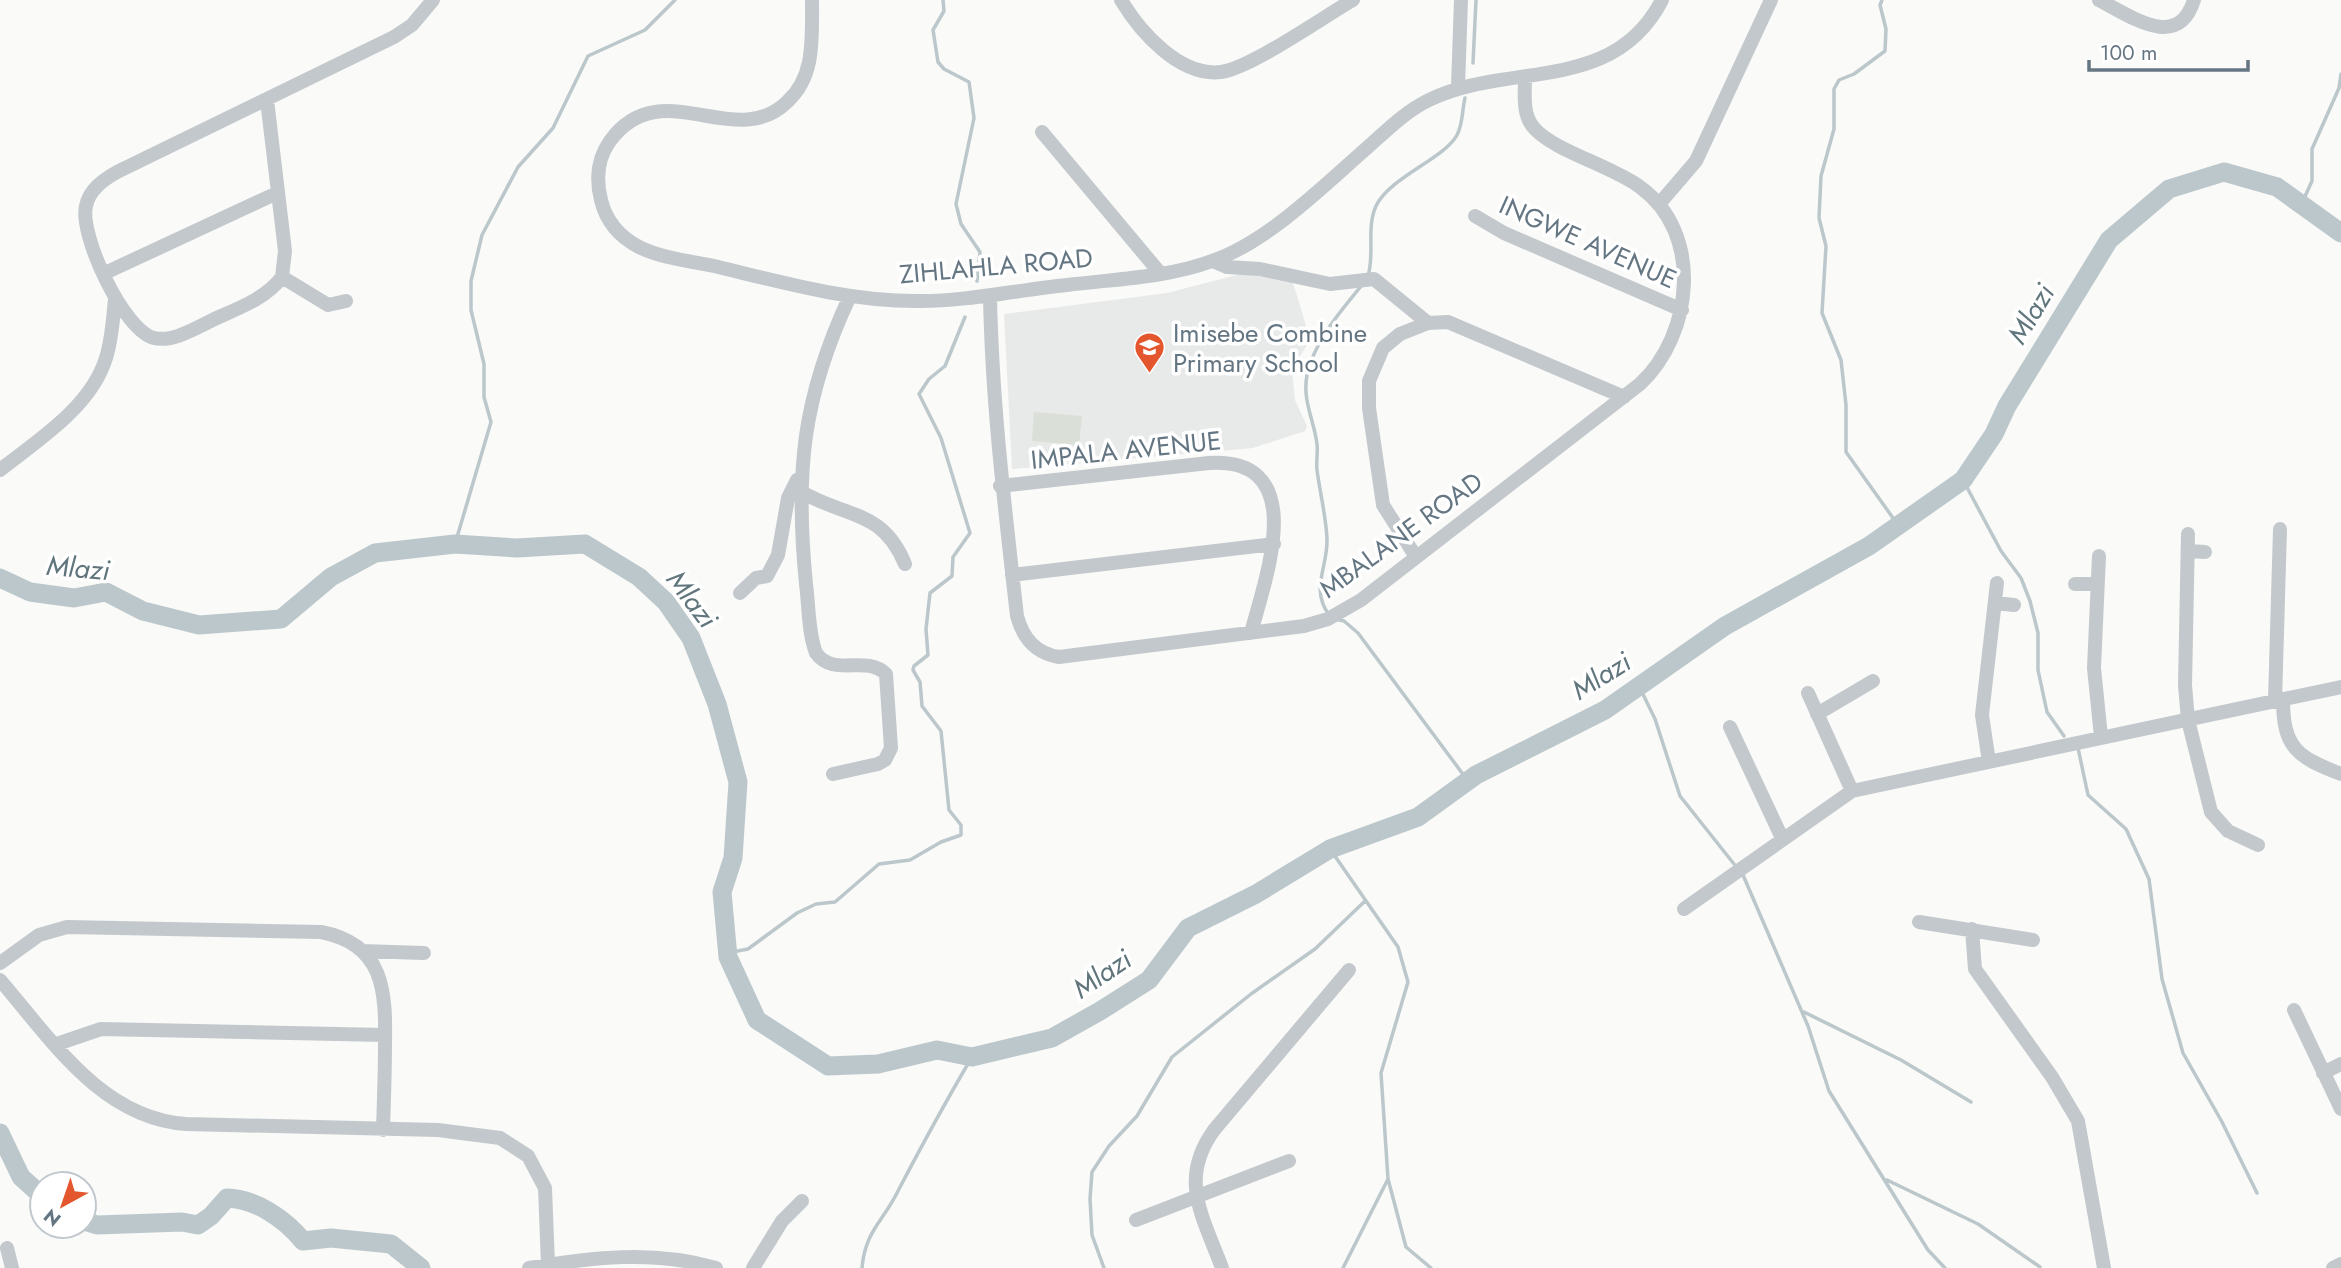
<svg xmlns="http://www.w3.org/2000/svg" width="2341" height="1268" viewBox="0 0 2341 1268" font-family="Jost,sans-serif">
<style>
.built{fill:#e8e9e9}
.green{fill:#dadfd7}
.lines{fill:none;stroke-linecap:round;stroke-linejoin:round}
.stream{stroke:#bbc7cb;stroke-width:3.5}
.river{stroke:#bbc7cb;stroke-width:19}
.minor{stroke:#c3c8cc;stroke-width:14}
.labels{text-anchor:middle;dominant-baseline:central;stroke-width:7;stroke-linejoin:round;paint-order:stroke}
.street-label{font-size:26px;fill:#657683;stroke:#fff}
.poi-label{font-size:26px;fill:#657683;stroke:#fff;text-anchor:start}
.water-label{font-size:28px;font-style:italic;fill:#60757c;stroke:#fff}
</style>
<rect width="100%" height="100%" fill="#fafaf8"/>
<!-- built -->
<path class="built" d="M1256,270l35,7 9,28 10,35 -18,29 3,31 12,26 -2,5 -52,17 -241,21 -8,-155 163,-21z"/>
<!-- green -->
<path class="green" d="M1034,412l48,4 -3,29 -47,-4z"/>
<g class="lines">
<!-- stream -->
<path class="stream" d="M943,0l1,11 -11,19 5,32 6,7 25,13 5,36 -18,86 5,20 19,28 -3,29
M1882,0l-2,5 6,24 -1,22 -31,23 -15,6 -5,9v40l-13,47 -2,42 7,28 -4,67 19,47 5,45v47l52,73
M1473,63l3,-63
M2302,203l10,-22v-32l27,-61 2,-14
M1368,276c7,-23 -2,-48 8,-70 14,-29 68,-47 81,-71 6,-11 5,-25 8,-37
M1963,480l38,71 20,27 9,23 8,32v37l9,42 17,24
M455,544l36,-122 -7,-25v-33l-13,-54v-29l11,-46 36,-68 35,-39 35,-72 57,-26 30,-30
M1329,615c-19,-26 -1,-48 -2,-76 -1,-23 -7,-46 -10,-69 -1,-9 1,-18 0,-26 -3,-24 -15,-44 -10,-69 8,-35 33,-63 55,-90
M1335,619l9,2 14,12 110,148
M1639,686l16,33 25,77 54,68
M2078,748l10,47 38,34 23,50 13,100 21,74 39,69 35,71
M1330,849l68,98 10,35 -27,91 7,106 18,68 25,21
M1743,875l65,151 21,65 99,159 17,18
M727,953l21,-4 49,-36 19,-9 19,-2 44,-38 31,-4 31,-18 20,-7v-10l-12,-15 -8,-79 -19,-25 -2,-24 -7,-12 1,-4 14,-11 -2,-26 4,-36 22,-17 1,-19 17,-24 -29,-95 -22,-44 10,-15 16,-13 20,-49
M1804,1012l97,48 70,42
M1887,1180l91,44 62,43
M862,1268c3,-37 21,-46 36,-77 24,-46 48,-90 74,-134
M1104,1268l-12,-33 -2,-36 2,-27 17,-26 28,-30 35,-59 79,-63 64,-45 50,-48
M1343,1268l45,-89"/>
<!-- river -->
<path class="river" d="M0,578l30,14 44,6 32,-6 37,19 56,14 82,-6 50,-42 44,-24 80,-9 62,4 68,-4 54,33 27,25 25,36 26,66 21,78 -5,76 -11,34 6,65 29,63 71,46 50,-2 59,-14 35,7 80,-19 48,-27 49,-31 39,-52 68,-34 74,-45 88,-32 58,-42 129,-65 120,-84 144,-80 94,-66 31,-46 13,-28 102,-166 60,-51 55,-17 53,15 64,46
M0,1133l21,44 21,19
M84,1221l13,4 85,-3 16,3 13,-9 16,-18c29,1 58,21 76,43l28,-3 60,6 30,24"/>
<!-- minor -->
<path class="minor" d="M812,0c0,20 1,42 -3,62 -3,15 -10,29 -22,40 -52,51 -126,-31 -177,39 -13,18 -14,39 -9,59 5,21 19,37 38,47 22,11 50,14 75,19 67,16 137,36 206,35 49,0 98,-11 147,-16 47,-6 99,-7 145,-24 56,-19 111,-75 156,-114 19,-17 38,-36 61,-47 80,-39 184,-5 233,-100
M1121,0c19,32 59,77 100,72 30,-4 102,-55 132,-72
M2099,0c33,17 79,51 95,0
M1458,87l3,-87
M267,100l18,151 -3,26c-15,20 -40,30 -63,40 -18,8 -45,26 -65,21 -30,-7 -75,-103 -68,-132 3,-16 17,-26 31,-34l277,-135 18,-12 21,-25
M1042,132l118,141
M1660,203l36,-42 75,-161
M1475,216l29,17 178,77
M1213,261l14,6 33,2 70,15 44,-5 54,44
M105,273l172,-80
M282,277l46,28 18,-4
M990,296c2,108 15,213 27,320 6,22 18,37 42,41l245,-31 24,-7 33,-19 279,-216c53,-49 64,-151 0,-197 -28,-21 -86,-36 -106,-59 -12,-13 -9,-34 -9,-51
M0,470c38,-30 91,-63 106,-112 6,-19 7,-39 9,-59
M1000,486l209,-23c102,-6 57,113 42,170
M800,491c44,27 82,17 105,73
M2188,534l-3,151 3,35 23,92 17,19 30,14
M2188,551l17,1
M2099,556l-5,112 7,69
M1416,557l-33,-52 -14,-97v-27l14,-33 17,-14 28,-11 20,-1 176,75
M1012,575l262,-31
M2075,584h21
M740,593l16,-15 11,-2 11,-21 10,-57 9,-18
M1995,603l19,2
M1808,693l44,98
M2283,699c0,49 14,58 58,75
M2275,701l5,-172
M1817,714l56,-33
M1730,727l52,111
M1989,762l-7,-47 15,-132
M833,774l45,-10 7,-4 6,-12 -5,-74c-21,-20 -52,4 -70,-21 -8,-21 -7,-47 -10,-69 -11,-111 -4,-186 44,-288
M1684,909l168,-118 489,-104
M1919,922l114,18
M1972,929l3,40 77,108 26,44 26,147
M362,951l62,2
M0,963l39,-28 28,-8 254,5c63,12 65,59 64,112 0,28 -1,57 -2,86
M0,980c51,59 101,138 186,144l252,6 62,8 28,18 17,32 3,77
M2294,1010l47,99
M57,1044l44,-15 284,6
M2323,1073l18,-9
M1136,1220l153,-59
M7,1248l5,20
M529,1268c63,-11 125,-18 187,0
M753,1268l29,-47 20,-20
M1222,1268c-19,-52 -44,-88 -8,-138l135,-160
M2333,1268l8,-4"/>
</g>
<!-- icons -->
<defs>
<symbol id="school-pin" viewBox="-11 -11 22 30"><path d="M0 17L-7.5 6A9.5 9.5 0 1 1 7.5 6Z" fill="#e4572e" stroke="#fff"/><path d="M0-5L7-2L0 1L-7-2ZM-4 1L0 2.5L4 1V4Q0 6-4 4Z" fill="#fff"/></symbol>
</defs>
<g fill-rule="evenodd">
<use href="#school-pin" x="1132" y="330" width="35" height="47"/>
</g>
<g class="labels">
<!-- street labels -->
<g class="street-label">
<text transform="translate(1588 242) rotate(24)">INGWE AVENUE</text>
<text transform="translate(996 266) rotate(-5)">ZIHLAHLA ROAD</text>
<text transform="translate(1126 450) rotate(-6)">IMPALA AVENUE</text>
<text transform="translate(1401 535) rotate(-36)">MBALANE ROAD</text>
</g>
<!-- poi labels -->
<g class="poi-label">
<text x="1173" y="333">Imisebe Combine<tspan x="1173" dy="30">Primary School</tspan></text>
</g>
<!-- water labels -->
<g class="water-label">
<text transform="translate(2031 314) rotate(-59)">Mlazi</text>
<text transform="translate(78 568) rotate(5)">Mlazi</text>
<text transform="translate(692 599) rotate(53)">Mlazi</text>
<text transform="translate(1601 676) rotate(-32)">Mlazi</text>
<text transform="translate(1102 974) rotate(-34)">Mlazi</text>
</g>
</g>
<!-- north arrow -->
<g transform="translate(63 1205) rotate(220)"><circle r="33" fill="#ffffff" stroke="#c1c8cd" stroke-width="2"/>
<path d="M0-5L12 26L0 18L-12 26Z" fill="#e4572e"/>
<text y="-10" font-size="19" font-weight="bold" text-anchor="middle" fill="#657683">N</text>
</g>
<!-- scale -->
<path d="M2089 60v10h159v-10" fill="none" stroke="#657683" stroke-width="3.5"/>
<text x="2100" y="60" font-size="21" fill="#657683" stroke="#ffffff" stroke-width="5" paint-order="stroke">100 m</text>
</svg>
